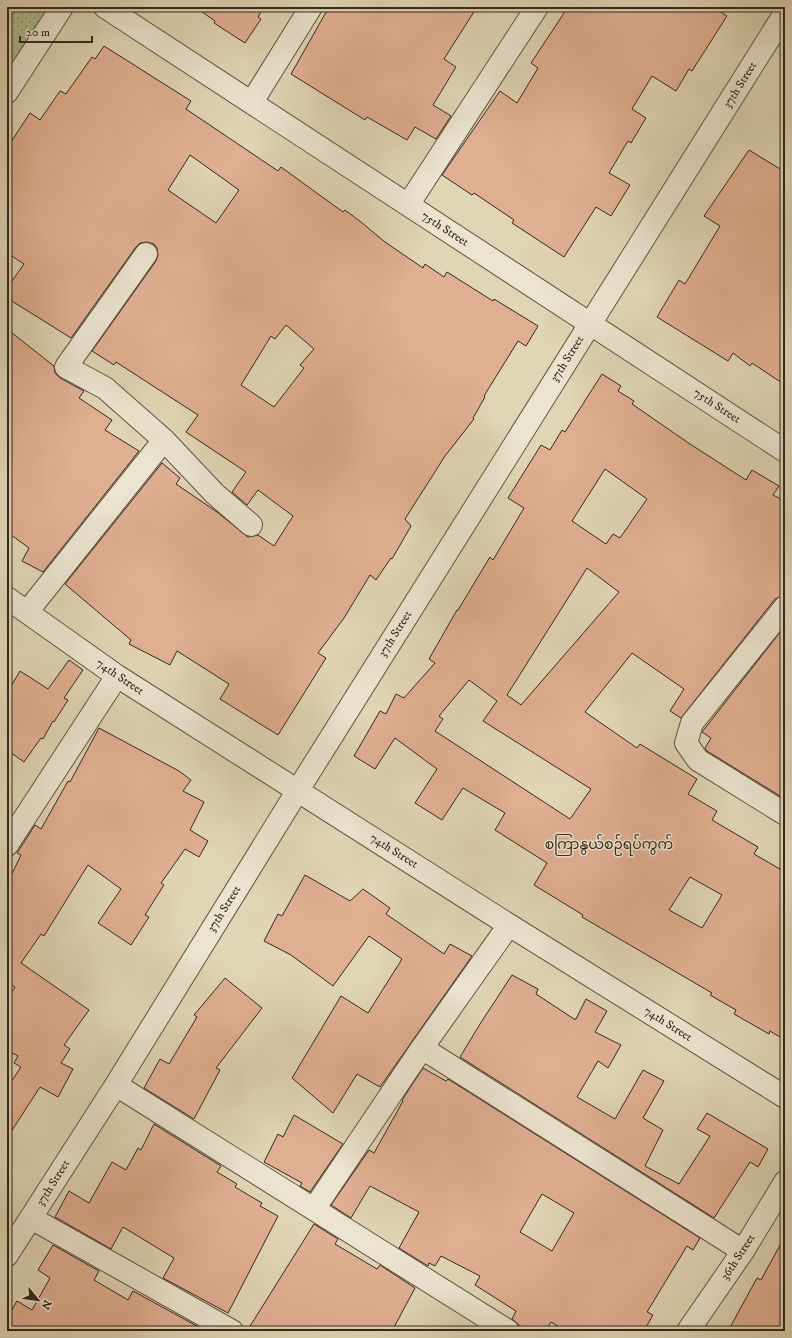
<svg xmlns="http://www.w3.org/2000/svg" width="792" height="1338" viewBox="0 0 792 1338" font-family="'IM FELL DW Pica','Noto Sans Myanmar',serif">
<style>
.park{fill:url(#park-dots);stroke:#707358}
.building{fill:#e0af92;stroke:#34281e;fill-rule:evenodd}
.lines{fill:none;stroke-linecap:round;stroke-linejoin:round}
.minor-casing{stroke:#5f5344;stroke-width:24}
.minor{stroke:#ebe4cf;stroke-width:22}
.labels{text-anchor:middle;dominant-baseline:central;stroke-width:3;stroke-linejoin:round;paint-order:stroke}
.street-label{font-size:12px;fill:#34281e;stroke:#ebe4cf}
.quarter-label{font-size:14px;fill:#34281e;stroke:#ebe4cf}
</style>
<defs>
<pattern id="park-dots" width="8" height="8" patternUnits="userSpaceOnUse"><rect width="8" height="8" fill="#acbe92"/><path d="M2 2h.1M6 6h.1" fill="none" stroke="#8d9a77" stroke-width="1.8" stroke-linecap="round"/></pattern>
</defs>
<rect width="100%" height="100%" fill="#e0d5b5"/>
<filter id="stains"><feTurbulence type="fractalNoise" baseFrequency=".005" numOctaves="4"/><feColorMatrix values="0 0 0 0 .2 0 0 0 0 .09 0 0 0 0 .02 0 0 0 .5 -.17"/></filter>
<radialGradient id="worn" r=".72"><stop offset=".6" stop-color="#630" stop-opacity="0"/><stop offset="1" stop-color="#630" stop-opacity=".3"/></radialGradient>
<!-- park -->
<path class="park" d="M7,7h53l-53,84z"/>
<!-- building -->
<path class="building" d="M195,7h69l-6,10 3,2 -16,24 -31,-20 1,-2z
M329,7h148l-33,52 12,8 -23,38 18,11 -15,23 -21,-12 -8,13 -40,-23 -2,3 -74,-46z
M568,7h145l14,9 -35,55 -3,-2 -13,22 -24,-15 -20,33 14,9 -15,25 -3,-2 -19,32 21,12 -19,31 -15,-9 -32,50 -52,-34 2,-3 -40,-27 -2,2 -30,-20 58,-84 17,12 21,-35 -7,-5z
M104,46l87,55 -5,8 92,62 3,-4 62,45 2,-2 16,12 24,20 38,26 2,-4 19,13 3,-5 46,29 1,-2 44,27 -12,20 -8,-5 -34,55 1,1 -12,21 1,1 -29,37 -40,63 6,7 -19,33 -1,-1 -15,22 -6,-5 -26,43 -26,35 8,5 -48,77 -58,-36 9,-15 -52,-33 -7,14 -41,-21 2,-4 -66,-56 97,-121 18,15 -4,6 41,28 31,25 10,-2 16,11 19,-30 -35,-26 -11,15 -15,-13 14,-20 -60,-40 12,-17 -82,-53 -2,3 -22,-14 64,-90 2,-6 -1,-7 -3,-4 -7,-2 -7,1 -4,4 -65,91 -64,-40v-10l17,-24 -17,-11v-105l23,-35 10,7 20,-29 6,3 26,-37 3,2zM190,155l49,35 -23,33 -48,-33zM286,325l28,24 -14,16 4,3 -30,39 -33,-22 30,-49 4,3z
M749,150l36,22v213l-33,-22 -2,3 -17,-13 -5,8 -71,-44 22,-37 6,4 35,-58 -16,-10z
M7,329l47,37 1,7 5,5 24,13 -5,7 33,22 -7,10 34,21 -96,121 -21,-11 7,-13 -22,-16z
M602,374l19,12 -3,5 16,10 -2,3 58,40 56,36 6,-10 27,16 -6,9 12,6v94l-10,4 -94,119 -11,-7 14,-22 -52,-36 -47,59 52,36 3,-4 57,35 -9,15 29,17 -5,9 46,27 -4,7 31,18v168l-15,-9 -1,3 -35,-20 2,-4 -26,-15 2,-2 -130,-76 1,-2 -49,-30 13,-22 -52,-33 10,-17 -42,-25 -21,32 -27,-17 22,-34 -42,-31 -20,31 -21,-13 26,-45 6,3 10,-20 8,4 31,-35 -6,-4 28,-49h1l32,-53 3,3 31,-52 -16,-10 33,-53 9,5 12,-20 3,2zM605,469l42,30 -27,39 -7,-4 -7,10 -34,-23zM587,568l32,24 -98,113 -14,-10zM469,680l28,21 -14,20 108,68 -21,30 -135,-88 8,-12 -4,-3zM690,877l32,18 -20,33 -33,-18z
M781,631l4,3v165l-78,-48 -2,-3 6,-10 -9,-6z
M69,660l14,10 -19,28 4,2 -14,22 -1,-1 -10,18 -2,-1 -17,24 -17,-12v-57l13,-22 28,18z
M99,728l80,43 12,9 -8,11 21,11 -14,28 18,11 -9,16 -14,-8 -24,34 3,2 -19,30 4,2 -18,28 -33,-22 23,-34 -33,-24 -44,71 -3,-2 -20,29 68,47 -25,35 6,4 -9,14 12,6 -15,28 -18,-10 -33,51v-50l14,-21 -7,-4 4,-7 -11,-6v-51l8,-12 -7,-4 -1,1v-100l14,-29 -4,-2 18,-28 6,4 27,-48 2,1z
M305,875l45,26 13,-12 27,19 -4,6 58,40 6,-10 22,12 -92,131 -23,-13 -24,39 -41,-35 49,-82 27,17 34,-54 -33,-23 -36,50 -42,-31 -27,-14 14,-27 4,2z
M512,975l26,14 -2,5 38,25h2l10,-20 21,12 -12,21 26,13 -13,23 -10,-7 -21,36 38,22 28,-49 21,11 -21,37 20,12 -18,36 34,18 31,-48 -13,-7 10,-16 61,36 -10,18 -8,-5 -36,56 -254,-161 20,-33z
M225,978l37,30 -46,60 4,2 -26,49 -50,-31 16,-29 9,5 28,-47 -3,-2z
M423,1068l23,13 2,-2 252,159 -7,12 -6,-4 -40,66 6,3 -9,16h-78l-15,-9 -5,9h-26l-1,-6 -7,-6 4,-8 -41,-26 5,-9 -39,-20 -6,10 -6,-3 -1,3 -29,-18 20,-36 -49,-26 -19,32 -20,-13 38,-55 5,3 29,-52 -1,-1zM542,1194l32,19 -22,38 -32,-19z
M294,1115l49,29 -33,48 -10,-6 2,-3 -38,-21 14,-28 5,3z
M154,1124l67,42 -4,6 20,12 -2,3 27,16 -2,3 18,10 -50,97 -65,-35 11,-20 -51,-31 -12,22 -56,-32 14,-26 20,12 23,-41 14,8 12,-22 3,2z
M314,1224l24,15 -3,5 42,25 3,-4 35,23 -23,43h-145z
M785,1236v95h-57l29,-53 4,2z
M53,1245l46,26 -5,9 34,20 5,-9 73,40h-199v-13l10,-17 15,9 18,-32 -12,-8z"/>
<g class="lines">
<defs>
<path id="minor" d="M105,7l680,444
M7,92l55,-85
M252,102l59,-95
M408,205l129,-198
M146,254l-80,113 39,21 59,52
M7,598l110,78 392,249 276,172
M785,607l-93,116 -6,20 12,17 87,54
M27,612l137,-172 51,54 36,31
M7,845l110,-169
M422,1048l321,203
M116,1085l392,246
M314,1209l108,-161 87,-123
M31,1218l201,113
M7,1255l109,-170 182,-295 487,-777
M688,1331l55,-80 42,-69"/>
</defs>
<!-- minor casing -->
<use href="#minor" class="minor-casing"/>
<!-- minor -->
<use href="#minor" class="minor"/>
</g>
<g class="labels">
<!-- street labels -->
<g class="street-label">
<text transform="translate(740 85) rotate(-58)">37th Street</text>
<text transform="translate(445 229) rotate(33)">75th Street</text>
<text transform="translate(567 359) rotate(-58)">37th Street</text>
<text transform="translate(717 406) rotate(33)">75th Street</text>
<text transform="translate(395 634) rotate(-58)">37th Street</text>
<text transform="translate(120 677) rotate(34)">74th Street</text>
<text transform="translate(394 851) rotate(32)">74th Street</text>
<text transform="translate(224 909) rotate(-58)">37th Street</text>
<text transform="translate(668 1024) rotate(32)">74th Street</text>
<text transform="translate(53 1183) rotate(-58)">37th Street</text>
<text transform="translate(738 1257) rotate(-57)">36th Street</text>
</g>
<!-- quarter labels -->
<g class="quarter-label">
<text x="609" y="845">စကြာနွယ်စဉ်ရပ်ကွက်</text>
</g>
</g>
<!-- margin -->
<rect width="792" height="1338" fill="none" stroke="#e0d5b5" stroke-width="24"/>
<rect x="8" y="8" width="776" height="1322" fill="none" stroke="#34281e" stroke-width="2"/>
<rect x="12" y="12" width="768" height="1314" fill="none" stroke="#34281e"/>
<!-- north arrow -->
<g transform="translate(38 1300) rotate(119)" stroke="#ebe4cf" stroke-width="3" paint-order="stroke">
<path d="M0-3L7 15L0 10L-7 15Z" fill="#34281e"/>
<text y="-6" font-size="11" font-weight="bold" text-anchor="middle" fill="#34281e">N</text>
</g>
<!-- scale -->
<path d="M20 36v6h72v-6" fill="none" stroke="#34281e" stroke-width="2"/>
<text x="26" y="36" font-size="12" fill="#34281e" stroke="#ebe4cf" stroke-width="3" paint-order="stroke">20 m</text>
<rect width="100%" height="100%" filter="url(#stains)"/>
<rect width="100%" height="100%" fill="url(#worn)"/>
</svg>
